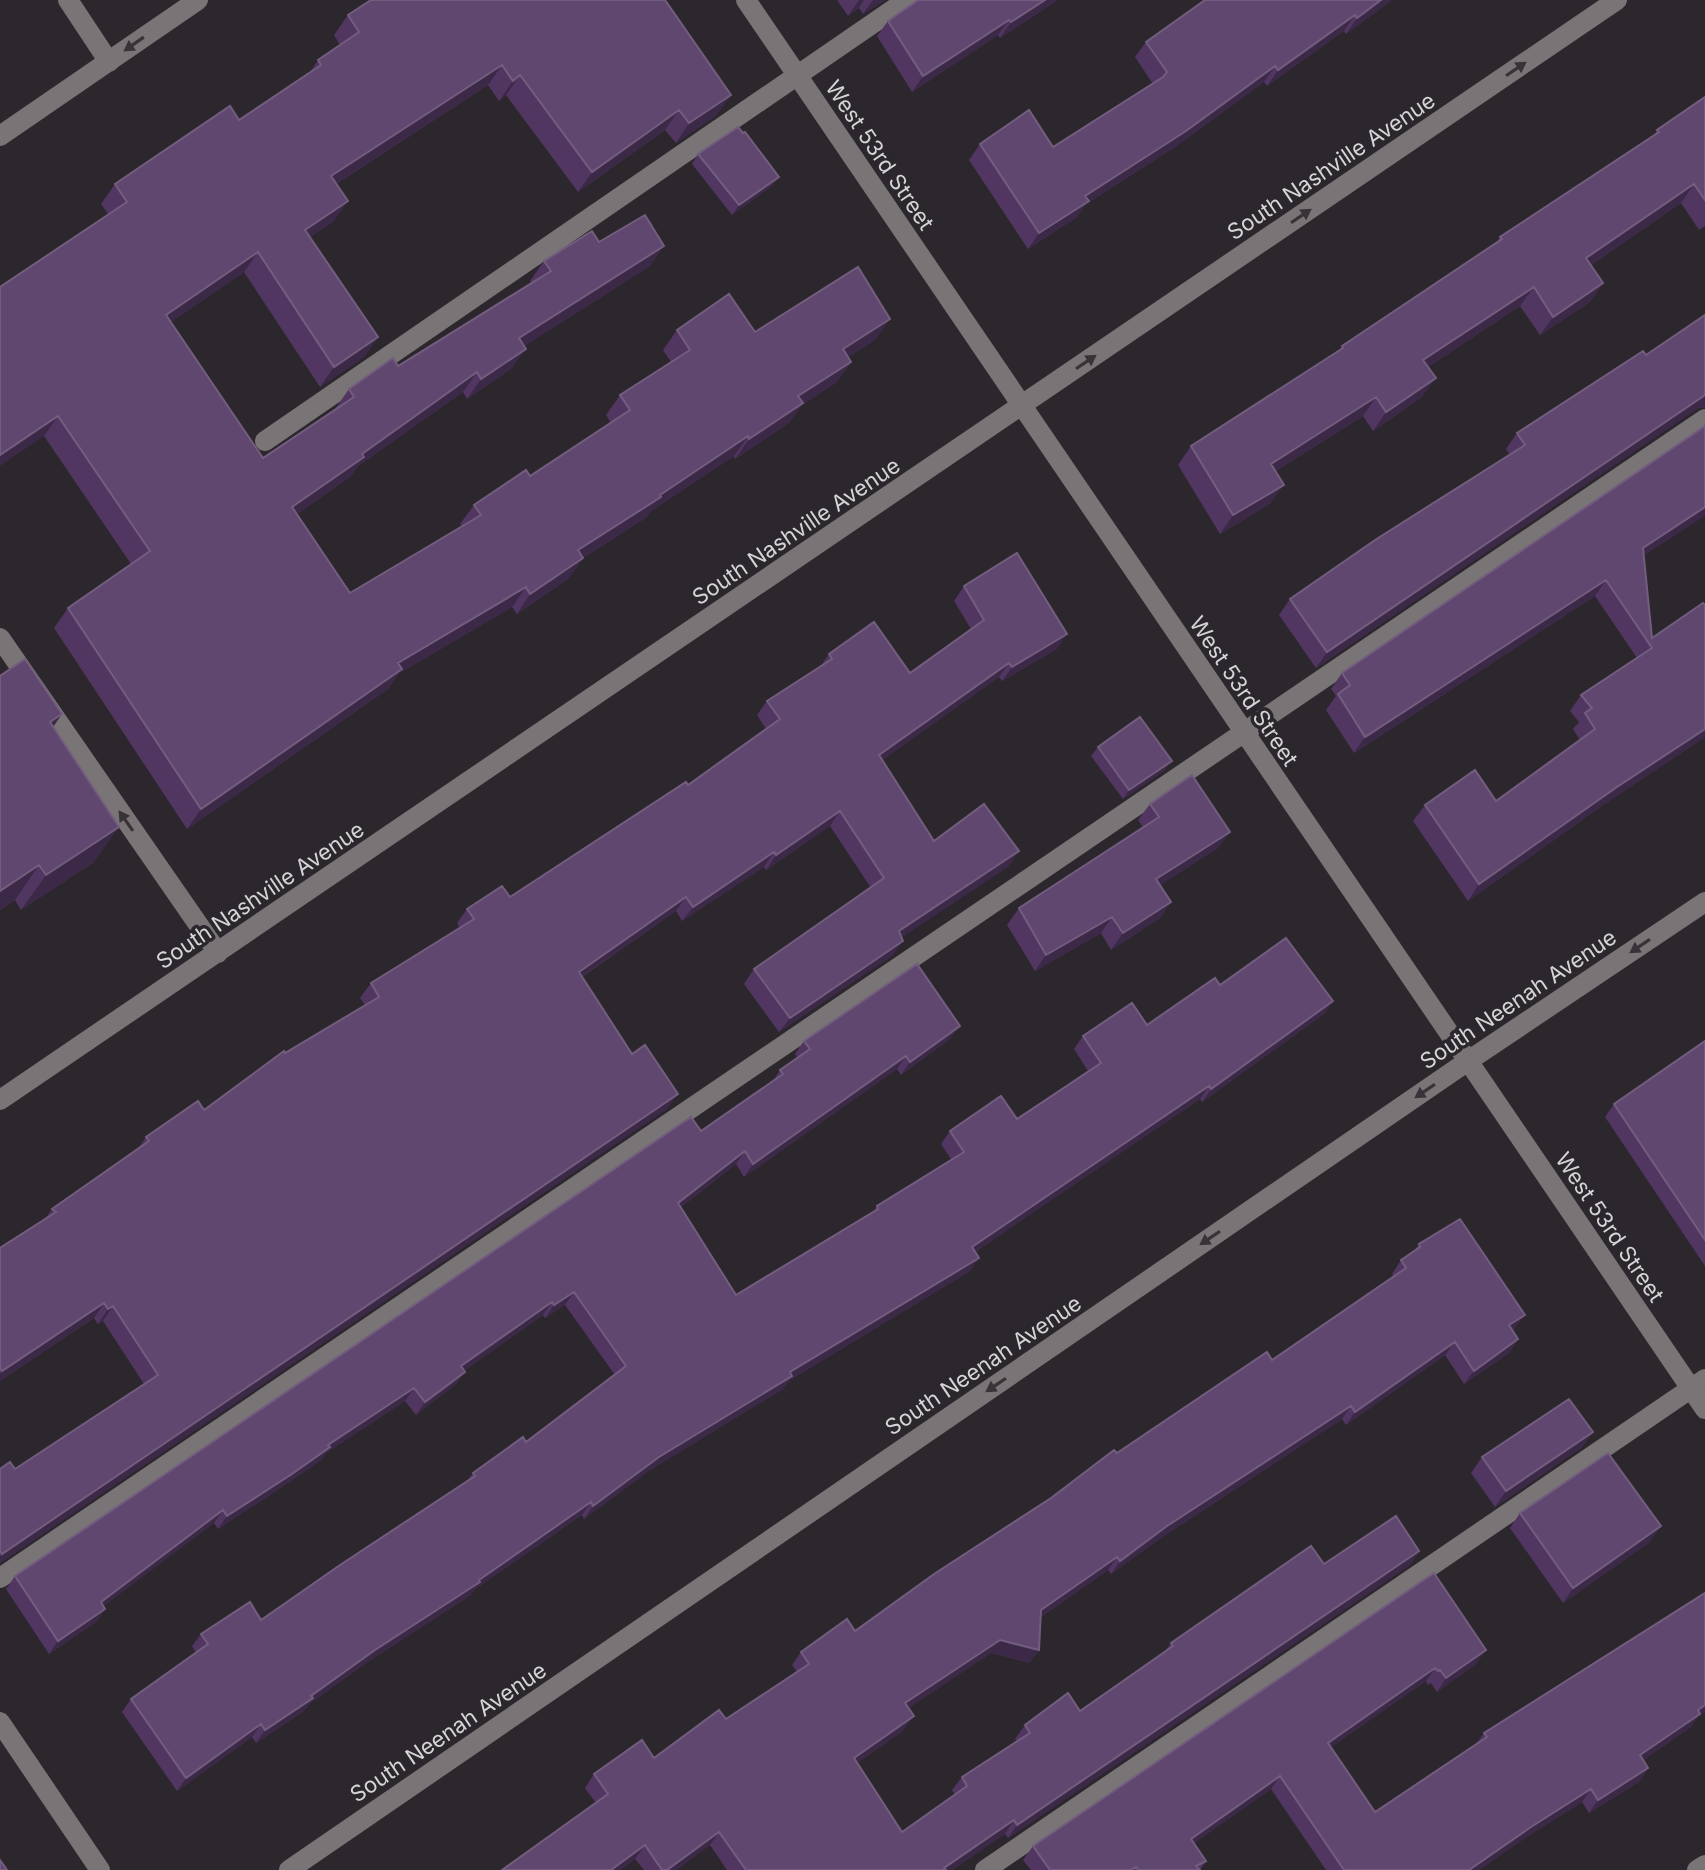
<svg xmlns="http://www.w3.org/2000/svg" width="1705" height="1870" viewBox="0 0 1705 1870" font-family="Inter,sans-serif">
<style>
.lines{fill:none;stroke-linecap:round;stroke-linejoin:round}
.minor{stroke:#797475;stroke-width:20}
.wall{fill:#523662}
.shaded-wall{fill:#3c2947}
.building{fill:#60476f;stroke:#735d7f;stroke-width:2}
.oneway{fill:#373338}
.labels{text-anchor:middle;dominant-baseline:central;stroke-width:7;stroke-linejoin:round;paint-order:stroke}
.street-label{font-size:22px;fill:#d7d4d8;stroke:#2b272d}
</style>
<rect width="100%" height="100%" fill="#2b272d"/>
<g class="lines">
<!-- minor -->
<path class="minor" d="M68,0l41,62
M746,0l959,1409
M0,136l198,-136
M265,441l642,-441
M0,638l218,315
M0,1100l1617,-1100
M0,1578l1705,-1159
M0,1722l100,148
M289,1870l1179,-809 237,-159
M985,1870l720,-491
M1697,1870l8,-5"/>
</g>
<!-- wall -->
<path class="wall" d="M837,0h48l-22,14 -4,-6 -11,8z
M1058,0l-58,38 -2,-3 -86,57 -35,-56 11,-15z
M1392,0l-46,34 -2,-3 -77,55 -3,-4 -89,65 -89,57 -9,13 -49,32 -59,-89 11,-16 73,3 100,-63 -18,-27 11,-15z
M348,15l369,100 -41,28 -11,-13 -87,62 -72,-97 -7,6 -11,-16 -152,99 -2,37 -24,16 68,100 -14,20 -44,30 -76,-115 -73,50 92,136 72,-49 14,-20 49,-23 134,-83 -2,-2 14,-20 55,-19 51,24 -126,80 -12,22 -45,31 -4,-7 -105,74 -8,11 -53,37 53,79 112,-67 -2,-2 14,-19 56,-29 81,-53 -5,-8 14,-20 51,-33 -8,-12 14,-20 78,2 121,7 -28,18 3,5 -14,20 -35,23 -13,18 -54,36 -1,-3 -83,55 -4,6 -64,41 -14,20 -52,36 -5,-7 -114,67 -10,15 -201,140 -133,-201 14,-20 63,-44 -87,-128 64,-222 -7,-10 14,-20 124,-64 70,-46 9,-14 22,-15 -6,-10z
M1705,97v129l-6,4 -18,-27 -90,62 12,18 -13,19 -50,33 -20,-29 -92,61 -6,30 -49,34 -10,-15 -87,55 -5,32 -51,31 -42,-69 13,-19 147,-94 4,-6 154,-103 4,-6 154,-102 3,-5z
M698,154l74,32 -40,29 -40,-51z
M1646,355l52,53 -382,260 -37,-53 11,-16 220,-144 -4,-6 11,-16z
M1643,556l9,82 53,-33v132l-99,66 -138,98 -55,-80 12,-16 71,-4 84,-61 -7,-11 6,-7 -9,-11 11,-16 56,-37 -42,-62 -241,157 -28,-43 10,-14 -5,-7 11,-16z
M964,586l93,63 -55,32 -3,-4 -117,83 52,81 75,25 -107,71 -9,18 -114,77 -35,-48 10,-15 117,-81 -41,-62 -64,44 -2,-3 -82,54 -6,-10 -94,66 86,131 -668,455v-94h15l129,-85 -41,-63 -5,3 -4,-6 -94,63v-133l45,-29 7,-10 86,-60 8,-12 58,-27 81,-57 80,-48 -5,-7 11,-15 89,-55 -3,-5 10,-14 43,-12 178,-112 78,-56 -9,-14 10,-14 53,-34 9,-13 81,19 61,-44 -17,-28z
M0,676l53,51 41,135 -73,48 -6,-10 -15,10z
M1098,747l67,23 -42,29 -32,-43z
M1150,804l68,44 -58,37 11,17 -11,16 -49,32 -10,-17 -66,38 -28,-46 12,-17 124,-81 -5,-7z
M1220,985l113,16 -9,13 -122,88 -2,-3 -225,153 4,6 -9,13 -180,109 -7,9 -133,81 -66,49 -2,-4 -107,74 -4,6 -105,68 -57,41 -5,7 -48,32 -4,-6 -75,54 -55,-79 9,-13 65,-46 -4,-7 9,-12 60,-14 206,-139 6,-8 53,-31 89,-67 -50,-70 -20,13 -2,-3 -78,55 -9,14 -40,31 -11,-14 -79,52 -5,7 -39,27 -64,42 -4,-6 -111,83 2,3 -9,13 -47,32 -43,-65 9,-13 686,-445 72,-50 7,-11 18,-12 -3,-4 9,-13 146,-2 -49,36 -4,-6 -153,108 -8,-13 -55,43 55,88 137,-83 4,-6 74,-47 -10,-15 9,-13 67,-12 71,-48 -14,-22 9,-13 64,-11z
M1705,1041v225l-100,-149 9,-13z
M1419,1244l96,84 -3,2 6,9 -9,14 -45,31 -19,-29 -99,70 -4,-6 -184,121 -47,34 -3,-4 -67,47 -2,33 -10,13 -38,-10 -83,55 -4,22 -47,33 45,69 53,-37 -3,-5 10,-13 55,-36 -2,-2 10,-14 55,-14 85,-60 6,-8 153,-79 95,-13 -9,14 -402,273 -3,-4 -53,36h-225l-17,-25 -34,25h-32l-9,-11 -15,11h-118l94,-67 -11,-15 9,-14 60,-16 72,-39 71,-47 -5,-7 9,-13 54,-21 262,-178 155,-93 121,-84 -1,-2 9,-14 12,-8z
M1593,1432l-11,15 -87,60 -24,-34 11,-16z
M1520,1513l130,29 -87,61 -53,-75z
M1434,1573l42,91 -39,28 -6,-9 -3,2 -2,-4 -95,66 44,65 101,-68 8,-11 221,-140v119l-7,4 -7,11 -48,33 5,8 -9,14 -50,31 -7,-11 -60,38 -43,30h-153l-55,-81 -77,54 12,18 -6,9h-169l-8,-10 10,-14z"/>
<!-- shaded-wall -->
<path class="shaded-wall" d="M859,0h5l-5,8 -11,8z
M873,0h12l-22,14z
M1045,0h13l-58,38 11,-16z
M1381,0h11l-46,34 11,-16z
M1355,15l-11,16 -77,55 11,-16z
M1009,20l-11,15 -86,57 11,-16z
M502,65l-14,20 -171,111 14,-20z
M1275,66l-11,16 -89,65 -89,57 -9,13 -49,32 11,-16 46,-37z
M520,75l-14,20 -7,6 14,-20z
M731,95l-14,20 -41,28 13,-20z
M679,110l-14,20 -87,62 14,-20z
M779,177l-7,9 -40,29 7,-10z
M1694,184l-13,19 -108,74 13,-19z
M348,201l-14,20 -43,29 14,-20z
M664,246l-14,20 -145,92 14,-20z
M258,252l-14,20 -92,63 14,-20z
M1603,283l-13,19 -50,33 13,-18z
M1534,287l-14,19 -110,73 13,-19z
M890,319l-14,20 -47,30 14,-20z
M378,337l-14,20 -44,30 14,-20z
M526,349l-14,19 -45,31 14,-20z
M851,362l-14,20 -35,23 -13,18 -54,36 14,-20 49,-43z
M477,372l-14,20 -105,74 -8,11 -72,50 14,-20 70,-53z
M1436,378l-14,19 -49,34 13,-19z
M1705,395v13h-7l-382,260 11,-16z
M1376,397l-13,19 -105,66 13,-18z
M58,416l-14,20 -44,30v-11z
M748,436l-14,20 -83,55 -4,6 -83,53 14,-20z
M1284,485l-13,18 -51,31 13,-19z
M1705,507v9l-74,48 12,-16z
M583,558l-14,20 -52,36 13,-20z
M1606,580l-11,16 -241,157 11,-16z
M526,587l-14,20 -114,67 -10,15 -201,140 14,-20 197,-146z
M1067,634l-10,15 -55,32 10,-14z
M1009,663l-10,14 -130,93 10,-15z
M62,714l-24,35 12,-27z
M1705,729v8l-99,66 -138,98 11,-17 138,-97z
M1172,761l-7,9 -42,29 6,-9z
M840,811l-10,15 -64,44 10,-15z
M119,827l-25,35 -73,48 25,-35z
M1230,832l-12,16 -73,47 11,-16z
M1019,851l-10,15 -120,80 10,-15z
M774,852l-10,15 -82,54 11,-14z
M39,865l-24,35 -15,10v-19z
M686,897l-10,14 -108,75 11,-14z
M1171,902l-11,16 -49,32 12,-17z
M1112,917l-11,16 -66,38 11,-16z
M903,941l-10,14 -114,77 11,-14z
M1333,1001l-9,13 -122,88 9,-13z
M960,1026l-10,13 -49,36 9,-13z
M906,1056l-9,13 -153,108 9,-13z
M1209,1086l-9,13 -237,161 9,-13z
M678,1094l-10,14 -668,455v-7l2,-2z
M745,1151l-9,13 -67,52 9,-13z
M979,1258l-9,13 -180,109 -7,9 -133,81 -66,49 9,-13 66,-49 131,-85z
M574,1292l-9,13 -20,13 9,-13z
M552,1302l-9,13 -91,64 9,-13z
M104,1303l-10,15 -94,63v-7l2,-3z
M113,1306l-10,15 -5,3 10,-15z
M1525,1315l-10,13 -16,11 10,-14z
M1518,1339l-9,14 -45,31 10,-13z
M1455,1342l-10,13 -99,70 9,-13z
M465,1372l-9,12 -40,31 9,-13z
M414,1388l-9,13 -79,52 -5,7 -39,27 -64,42 9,-13 101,-71z
M1351,1406l-9,13 -184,121 -47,34 9,-13 47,-35z
M1593,1432l-11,15 -87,60 11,-16z
M591,1502l-9,13 -107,74 -4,6 -105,68 -57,41 -5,7 -48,32 9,-13 46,-34 64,-46z
M223,1510l-9,13 -122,92 9,-13z
M1661,1526l-11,16 -87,61 10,-15z
M1419,1551l-9,14 -402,273 9,-13z
M1117,1557l-9,13 -76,53 9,-13z
M105,1609l-9,13 -47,32 9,-13z
M1000,1640l39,10 -10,13 -38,-10 -95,64 9,-14z
M1486,1650l-10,14 -39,28 9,-14z
M1435,1668l-9,13 -107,75 9,-13z
M1705,1705v7l-7,4 -7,11 -60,42 9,-14z
M914,1716l-10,14 -60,42 10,-14z
M261,1724l-9,13 -75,54 9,-13z
M1648,1768l-9,14 -50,31 9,-13z
M1280,1776l-9,13 -89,63 9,-13z
M1591,1789l-9,13 -60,38 -43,30h-10l62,-43z
M1014,1820l-9,14 -53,36h-9z
M719,1832l-9,13 -34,25h-9z
M645,1845l-10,14 -15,11h-9z"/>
<!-- building -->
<path class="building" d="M371,0h294l66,95 -42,28 -10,-13 -87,62 -72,-97 -7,6 -11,-16 -171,111 17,25 -43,29 73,107 -44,30 -76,-115 -92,63 97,143 91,-61 -5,-8 44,-31 5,8 153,-95 -7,-10 48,-30 7,11 46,-27 19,31 -145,92 7,11 -45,30 -4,-7 -115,82 2,3 -72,50 58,86 131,-78 -7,-10 52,-35 4,6 100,-66 -10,-15 70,-45 -13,-20 52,-36 26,38 103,-65 32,52 -47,30 8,13 -53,34 5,7 -54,36 -1,-3 -88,59 1,2 -83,53 5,8 -53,36 -4,-7 -128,76 4,6 -201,140 -133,-201 82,-57 -92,-135 -58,39v-168l127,-85 -12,-18 115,-78 9,14 82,-55 -3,-5 41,-28 -11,-17z
M918,0h127l-34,22 -2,-2 -86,56 -35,-55z
M1205,0h176l-24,18 -2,-3 -77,55 -3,-4 -89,65 -101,65 4,5 -50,32 -59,-89 49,-34 24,37 110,-70 4,-5 -21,-30z
M1705,97v103l-11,-16 -108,74 17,25 -50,34 -19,-30 -111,73 13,18 -50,34 -10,-15 -105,67 13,21 -51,30 -42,-69 152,-98 -1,-2 160,-107 -2,-2 159,-105 -2,-2z
M738,127l5,6 2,-1 34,45 -40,28 -41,-51z
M1705,315v80l-378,257 -37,-53 85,-59 150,-95 -8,-12 126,-82 3,4z
M1705,426v81l-62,41 9,90 51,-35 2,2v124l-88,58 -138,97 -54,-79 50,-35 21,31 99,-72 -10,-16 7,-5 -11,-13 71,-47 -46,-68 -241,157 -27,-43 12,-9 -8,-12z
M1017,553l50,81 -55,33 -3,-4 -130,92 55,86 50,-37 35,47 -120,80 4,10 -113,77 -36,-49 130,-91 -44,-67 -64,44 -2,-3 -81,55 -7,-10 -107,75 53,82 13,-9 33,49 -676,460 -2,-3v-82l10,-7 5,7 143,-94 -45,-69 -5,3 -4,-6 -102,68 -2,-3v-120l56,-36 -4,-3 97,-68 -3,-4 52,-36 6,9 80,-59 1,2 94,-56 -8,-14 103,-64 -7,-10 35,-23 8,11 176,-115 2,3 92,-66 -13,-18 65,-42 -3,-5 45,-32 36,51 74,-53 -20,-34z
M25,659l37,55 -12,8 69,105 -73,48 -7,-10 -39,26v-215z
M1140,717l32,44 -43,29 -31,-43z
M1192,775l38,57 -74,47 15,23 -48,31 -11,-16 -66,38 -27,-47 140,-91 -9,-13z
M1286,938l47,63 -122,88 -2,-3 -237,161 7,11 -189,114 2,4 -133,81 -66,49 -2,-4 -112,78 1,2 -105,68 -64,46 2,2 -48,32 -4,-6 -75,54 -55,-79 77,-55 -7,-10 49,-32 11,18 79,-55 135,-89 -2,-3 50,-36 3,5 100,-76 -52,-74 -20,13 -2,-3 -91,64 4,6 -40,30 -11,-14 -86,57 2,2 -38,27 -65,42 -4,-6 -122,92 4,7 -47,32 -43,-65 676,-459 10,14 82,-57 -3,-4 30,-21 -6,-8 113,-77 43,62 -50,36 -4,-6 -153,108 -8,-13 -67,52 58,92 142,-86 -1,-3 87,-54 -14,-21 51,-35 16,23 84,-56 -18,-27 49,-33 15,22 68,-47 5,7z
M1705,1041v199l-91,-136z
M1460,1219l65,96 -16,10 9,14 -44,32 -19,-29 -100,70 -4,-6 -184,120 -47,35 -3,-4 -76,53 -2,40 -39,-10 -95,63 9,13 -60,42 48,74 65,-46 -5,-9 68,-44 -5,-8 43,-32 12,18 93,-65 -2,-3 140,-97 13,18 72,-48 23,35 -402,274 -3,-5 -70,48 2,2h-200l-27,-38 -52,38h-5l-17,-25 -34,25h-109l106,-76 -14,-20 48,-34 12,18 65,-48 7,9 83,-55 -8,-12 46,-33 8,12 79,-57 117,-76 63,-48 3,3 150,-101 5,8 134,-92 -5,-8 19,-13 -1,-3z
M1569,1399l24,33 -87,59 -24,-34z
M1608,1453l53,73 -88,62 -53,-75z
M1434,1573l52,77 -40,28 -6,-8 -2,1 -3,-3 -107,75 47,69 112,-75 -3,-4 221,-140v112l-7,5 2,4 -60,41 8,13 -50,32 -7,-11 -60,38 -62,43h-125l-64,-94 -89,63 15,22 -10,5 4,4h-62l-2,-3 -5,3h-81l-17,-24z
M0,1860l7,10h-7z"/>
<!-- one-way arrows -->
<defs><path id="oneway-solid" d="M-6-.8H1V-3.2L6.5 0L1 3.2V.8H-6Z" transform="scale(2)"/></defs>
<g class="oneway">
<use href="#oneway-solid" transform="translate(134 44) rotate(145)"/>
<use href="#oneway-solid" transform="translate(1516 69) rotate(-34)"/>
<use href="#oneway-solid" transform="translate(1301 216) rotate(-34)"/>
<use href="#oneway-solid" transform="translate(1086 362) rotate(-34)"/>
<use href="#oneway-solid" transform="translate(126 821) rotate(-125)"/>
<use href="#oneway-solid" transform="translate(1640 946) rotate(146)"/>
<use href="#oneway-solid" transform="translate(1425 1091) rotate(146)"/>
<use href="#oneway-solid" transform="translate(1210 1238) rotate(146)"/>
<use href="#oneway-solid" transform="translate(996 1385) rotate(146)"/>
</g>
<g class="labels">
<!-- street labels -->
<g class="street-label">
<text transform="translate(880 155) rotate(56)">West 53rd Street</text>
<text transform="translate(1331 166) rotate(-34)">South Nashville Avenue</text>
<text transform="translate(796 531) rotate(-34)">South Nashville Avenue</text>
<text transform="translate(1244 691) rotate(56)">West 53rd Street</text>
<text transform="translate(260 895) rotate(-34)">South Nashville Avenue</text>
<text transform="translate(1518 999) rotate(-34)">South Neenah Avenue</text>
<text transform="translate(1610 1227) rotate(56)">West 53rd Street</text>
<text transform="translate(983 1365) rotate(-34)">South Neenah Avenue</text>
<text transform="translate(448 1732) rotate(-34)">South Neenah Avenue</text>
</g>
</g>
</svg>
